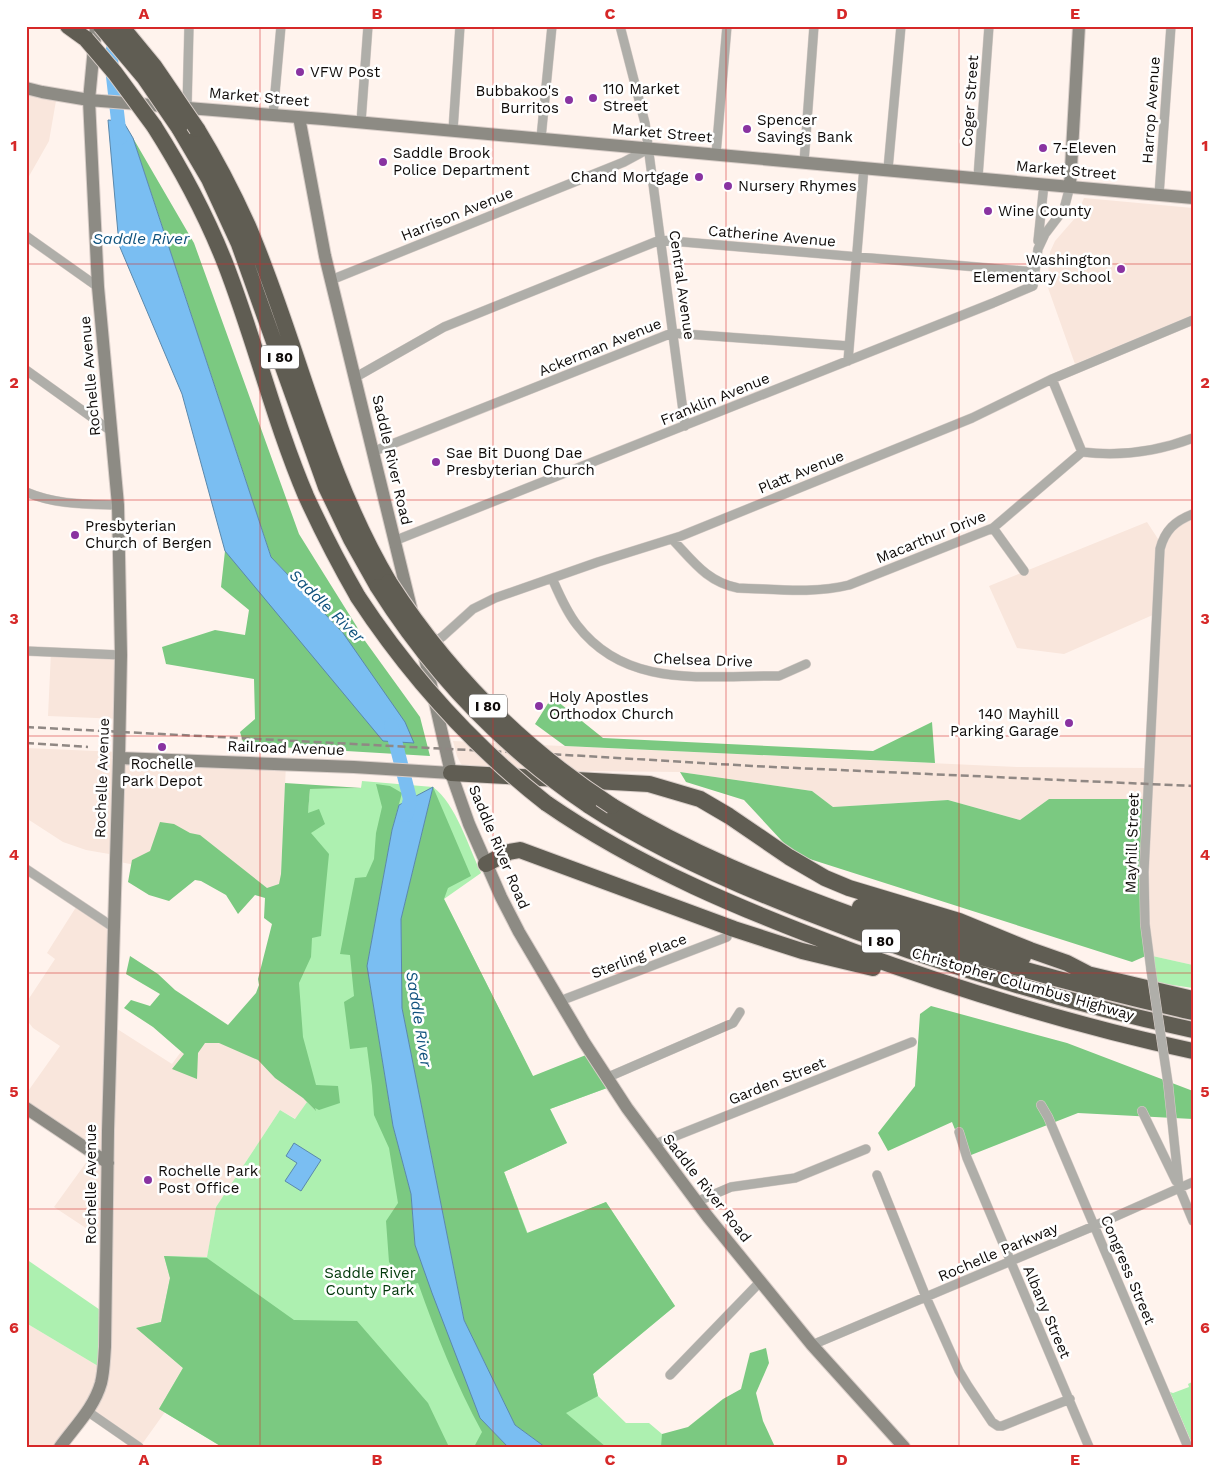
<svg xmlns="http://www.w3.org/2000/svg" width="1219" height="1473" viewBox="0 0 1219 1473" font-family="'Work Sans',sans-serif">
<style>
.built{fill:#f9e6dc}
.green{fill:#adf0b0}
.forest{fill:#7bc981}
.water{fill:#7abef2;stroke:#5a88ac}
.lines{fill:none;stroke-linecap:round;stroke-linejoin:round}
.river{stroke:#7abef2;stroke-width:14}
.street-casing{stroke:#d9cec9;stroke-width:10}
.secondary-casing{stroke:#d9cec9;stroke-width:14}
.highway-casing{stroke:#d9cec9;stroke-width:18}
.street{stroke:#afaea9;stroke-width:9}
.secondary{stroke:#8d8b84;stroke-width:12}
.highway{stroke:#605d53;stroke-width:16}
.rail{stroke:#908884;stroke-width:2.5;stroke-dasharray:8 4;stroke-linecap:butt}
.street-bridge-casing{stroke:#d9cec9;stroke-width:10;stroke-linecap:butt}
.highway-bridge-casing{stroke:#d9cec9;stroke-width:18;stroke-linecap:butt}
.street-bridge{stroke:#afaea9;stroke-width:9}
.highway-bridge{stroke:#605d53;stroke-width:16}
.grid{fill:none;stroke:#d62828;stroke-width:1;stroke-opacity:0.55}
.poi-dot{fill:#8933a1;stroke:#fff;stroke-width:2}
.labels{text-anchor:middle;dominant-baseline:central;stroke-width:5;stroke-linejoin:round;paint-order:stroke}
.shield{fill:#fff;stroke:#575453;stroke-width:1}
.shield-label{font-size:14px;font-weight:bold;fill:#0f0b09}
.poi-label{font-size:15px;fill:#0f0b09;stroke:#fff;text-anchor:start}
.street-label{font-size:15px;fill:#0f0b09;stroke:#fff}
.park-label{font-size:15px;fill:#003809;stroke:#fff}
.water-label{font-size:16px;font-style:italic;fill:#11537e;stroke:#fff}
.neatline{fill:none;stroke:#d62828;stroke-width:2}
.grid-label{font-size:16px;text-anchor:middle;font-weight:bold;fill:#d62828}
</style>
<rect width="100%" height="100%" fill="#fff3ed"/>
<!-- built -->
<path class="built" d="M26,88l31,7 -8,46 -21,37 -2,-1z
M1084,198l109,10v107l-118,49 -28,-79 3,-33 5,-11 21,-24z
M1193,513v452l-45,-10 -99,-156 -29,21 -72,-20 -115,7 -21,-16 -132,-19 -201,-2 -12,-2 -6,-4 -4,-8 -4,-15 564,26 130,1 8,-154 -91,40 -47,-6 -28,-62 158,-64 13,20z
M51,652l70,3 -1,64 -72,-3z
M26,748l93,4 167,12 -6,130 -165,-33v-6l-29,-5 -23,-8 -37,-24z
M78,904l35,23 -2,98 61,39 37,-50 30,20 68,68 -11,17 -16,-9 -64,97 -9,51 -43,-2 6,22 -9,44 -24,6 46,40 -23,41 5,3 -25,35 -52,-36 -28,36h-34v-124l77,46 4,-127 -53,-35 39,-54 -67,-45v-14l34,-48 -27,-18 -7,-9v-16l29,-44 -8,-6z"/>
<!-- green -->
<path class="green" d="M362,781l71,6c23,17 36,61 48,86l-37,26 89,177 74,12 -57,21 17,34 -63,29 24,62 78,-32 69,104 -82,68 5,22 28,27h23l13,11v8l11,3 57,-43 37,45h-545l-63,-38 24,-41 -46,-40 24,-6 9,-44 -6,-22 43,1 9,-50 64,-97 15,9 12,-17 8,8 -24,-117 19,-204 51,-1z
M1148,955l45,10v23l-41,-6z
M26,1259l80,55 -3,55 -77,-46z
M1192,1382l1,2v62l-23,-54 3,1 16,-6 -1,-3z"/>
<!-- forest -->
<path class="forest" d="M133,138l61,105 105,291 58,93 3,7 60,83 10,39 -186,-11 -4,-13 15,-13 -1,-40 -88,-15 -4,-17 53,-17 30,5 4,-25 -28,-23 4,-36 155,174 -37,-92 -72,-76z
M552,697l51,41 270,13 59,-29 3,41 -370,-17 -30,-22z
M680,772l132,19 21,16 115,-7 72,20 29,-21h97l2,156 -16,7 -338,-108 -50,-54 -58,-18z
M285,783l77,5 -52,1 -2,24 11,-4 6,15 -14,9 18,21 -8,82 -9,2 -1,19 -12,26 4,54 13,48 22,1 2,17 -21,7 -4,-2 1,3 -13,-13 -28,-20 -17,-18 -39,-17h-14l-7,10 -1,26 -25,-10 12,-15 -31,-27 -29,-19 7,-8 19,6 10,-12 -34,-20 4,-18 28,18 17,16 53,35 28,-32 3,-8 -1,-6 14,-55 -8,-6 1,-20 -10,-3 -17,19 -12,-19 -25,-14 -6,-1 -26,21 -20,-6 -21,-13 4,-22 18,-9 10,-29 14,2 16,9 10,2 67,53 12,-4 2,-10z
M376,784l14,2 12,7 -10,37 -25,136 26,160 18,68 4,51 65,173 28,29h-34l8,-15c-26,-48 -46,-98 -64,-149l-13,3 -16,-24 -3,-41 12,-18 -9,-55 -15,-33 -2,-29 -5,-39 -17,2 -6,-47 10,-6 -4,-41 -10,-1 15,-76 11,-1 8,-18 2,-26 6,-26z
M433,787l38,89 -23,12 -4,11 89,177 53,-21 21,33 -57,21 17,34 -63,29 23,61 79,-31 69,104 -82,68 5,22 -32,17 40,34h-61l-30,-22 -51,-105 -62,-312 -1,-89z
M931,1006l136,37 126,48v28l-115,-6 -112,44 -14,-35 -64,29 -10,-18 37,-47 5,-72z
M164,1256l43,2 87,62 63,1 71,82 21,44h-227l-63,-38 24,-41 -47,-40 25,-6 9,-44z
M766,1348l3,15 -13,30 7,28 12,26h-114l1,-13 26,-7 35,-28 18,-10 9,-36z"/>
<!-- water -->
<path class="water" d="M108,120l15,1 10,17 138,419 72,76 62,89 9,21 -31,-2 -158,-190 -43,-157 -63,-149z
M433,787l-32,132 1,89 62,312 51,105 30,22h-37l-28,-29 -48,-125 -17,-48 -4,-51 -18,-68 -26,-160 25,-136 7,-25z
M294,1143l27,17 -20,31 -16,-10 12,-18 -11,-7z"/>
<g class="lines">
<!-- river -->
<path class="river" d="M116,35l-5,24 9,79
M391,725l19,74 -4,16"/>
<defs>
<path id="street" d="M620,26l25,97 40,303
M187,107l2,-81
M273,115l8,-89
M361,122l7,-96
M453,130l7,-104
M541,138l11,-112
M716,154l11,-128
M804,162l10,-136
M888,169l13,-143
M978,177l11,-151
M1159,195l12,-169
M26,236l72,51
M1038,241l6,-57
M331,280l293,-118 24,-13
M848,361l16,-194
M26,370l85,61
M356,377l88,-50 216,-87 375,32
M1052,379l30,73
M372,452l300,-119 177,13
M26,492c30,13 60,12 92,13
M993,528l31,43
M672,539c21,22 35,43 66,49 37,1 75,6 111,-3l144,-57 89,-76c39,5 74,0 111,-14
M394,541l599,-238 40,-17 5,-37 7,-15 19,-25 6,-23
M552,578c7,16 14,33 25,47 48,63 124,51 194,51h8l27,-12
M430,644l12,-7 31,-28 22,-11 103,-36 83,-26 291,-118 80,-39 141,-59
M26,651l95,4
M26,869l87,58
M1151,970l-6,-46 -1,-52 16,-323c5,-19 15,-28 33,-35
M560,1001l167,-64
M606,1078l127,-55 7,-11
M1168,1083l11,104 14,34
M1041,1105l7,12 140,330
M1142,1111l34,70
M959,1132l8,26 122,289
M653,1145l259,-103
M877,1175l49,122 33,74 9,15 24,36 6,4h4l68,-27
M696,1202l35,-15 64,-9 71,-29
M812,1345l282,-119 99,-44
M670,1375l90,-93
M87,1411l52,36"/>
<path id="secondary" d="M26,88l16,4 47,8 234,19 870,79
M299,117l26,139 86,352
M1070,186l9,-160
M424,654l27,119 18,51 32,73 18,35 65,110 43,66 81,109 104,128 92,102
M119,758l235,9 97,6
M26,1108l82,55
M60,1447c15,-21 34,-39 41,-64 3,-12 3,-24 4,-36l3,-216 11,-373 2,-103 -3,-150 -20,-218 -9,-187 7,-74"/>
<path id="highway" d="M68,26l18,13
M154,126c28,44 52,89 71,137 30,77 49,158 81,233 16,35 33,68 52,101
M179,128l30,51 30,65 87,243 25,52 27,48
M197,129c19,31 36,64 51,97 51,119 74,243 141,356
M451,773l198,11 51,15 29,17 60,41 36,21 24,10 110,33 71,29 37,13 25,13
M546,803c94,65 199,108 306,148 111,40 224,75 341,100
M588,805c66,43 139,76 213,105 127,51 258,91 392,120
M612,806c76,46 157,79 240,109 112,40 225,71 341,97
M486,864l23,-12 11,-2 214,79 68,22 71,17
M860,907l163,50
M1083,973l110,26"/>
</defs>
<!-- street casing -->
<use href="#street" class="street-casing"/>
<!-- secondary casing -->
<use href="#secondary" class="secondary-casing"/>
<!-- highway casing -->
<use href="#highway" class="highway-casing"/>
<!-- street -->
<use href="#street" class="street"/>
<!-- secondary -->
<use href="#secondary" class="secondary"/>
<!-- highway -->
<use href="#highway" class="highway"/>
<!-- rail -->
<path class="rail" d="M26,727l559,29 167,10 441,20
M26,743l62,4"/>
<defs>
<path id="street-bridge" d="M1151,970l17,113"/>
<path id="highway-bridge" d="M101,26l43,51 35,51
M121,26l33,40 43,63
M86,39l29,34 39,53
M389,582c58,90 133,166 223,224
M378,587c55,87 125,160 210,218
M358,597c52,79 114,148 188,206"/>
</defs>
<!-- street-bridge casing -->
<use href="#street-bridge" class="street-bridge-casing"/>
<!-- highway-bridge casing -->
<use href="#highway-bridge" class="highway-bridge-casing"/>
<!-- street-bridge -->
<use href="#street-bridge" class="street-bridge"/>
<!-- highway-bridge -->
<use href="#highway-bridge" class="highway-bridge"/>
</g>
<!-- grid -->
<path class="grid" d="M260,26v1421M493,26v1421M726,26v1421M959,26v1421M26,264h1167M26,500h1167M26,736h1167M26,973h1167M26,1209h1167"/>
<!-- markers -->
<g class="poi-dot">
<circle cx="300" cy="72" r="5"/>
<circle cx="593" cy="98" r="5"/>
<circle cx="569" cy="100" r="5"/>
<circle cx="747" cy="129" r="5"/>
<circle cx="1043" cy="148" r="5"/>
<circle cx="383" cy="162" r="5"/>
<circle cx="699" cy="177" r="5"/>
<circle cx="728" cy="186" r="5"/>
<circle cx="988" cy="211" r="5"/>
<circle cx="1121" cy="269" r="5"/>
<circle cx="436" cy="462" r="5"/>
<circle cx="75" cy="535" r="5"/>
<circle cx="539" cy="706" r="5"/>
<circle cx="1069" cy="723" r="5"/>
<circle cx="162" cy="747" r="5"/>
<circle cx="148" cy="1180" r="5"/>
</g>
<g class="labels">
<!-- shield labels -->
<g class="shield">
<rect x="261" y="345.5" width="38" height="23" rx="4"/>
<rect x="469" y="694.5" width="38" height="23" rx="4"/>
<rect x="862" y="929.5" width="38" height="23" rx="4"/>
</g>
<g class="shield-label">
<text x="280" y="357">I 80</text>
<text x="488" y="706">I 80</text>
<text x="881" y="941">I 80</text>
</g>
<!-- poi labels -->
<g class="poi-label">
<text x="310" y="72">VFW Post</text>
<text x="603" y="89">110 Market<tspan x="603" dy="17">Street</tspan></text>
<text x="559" y="91" text-anchor="end">Bubbakoo's<tspan x="559" dy="17">Burritos</tspan></text>
<text x="757" y="120">Spencer<tspan x="757" dy="17">Savings Bank</tspan></text>
<text x="1053" y="148">7-Eleven</text>
<text x="393" y="153">Saddle Brook<tspan x="393" dy="17">Police Department</tspan></text>
<text x="689" y="177" text-anchor="end">Chand Mortgage</text>
<text x="738" y="186">Nursery Rhymes</text>
<text x="998" y="211">Wine County</text>
<text x="1111" y="260" text-anchor="end">Washington<tspan x="1111" dy="17">Elementary School</tspan></text>
<text x="446" y="453">Sae Bit Duong Dae<tspan x="446" dy="17">Presbyterian Church</tspan></text>
<text x="85" y="526">Presbyterian<tspan x="85" dy="17">Church of Bergen</tspan></text>
<text x="549" y="697">Holy Apostles<tspan x="549" dy="17">Orthodox Church</tspan></text>
<text x="1059" y="714" text-anchor="end">140 Mayhill<tspan x="1059" dy="17">Parking Garage</tspan></text>
<text x="162" y="764" text-anchor="middle">Rochelle<tspan x="162" dy="17">Park Depot</tspan></text>
<text x="158" y="1171">Rochelle Park<tspan x="158" dy="17">Post Office</tspan></text>
</g>
<!-- street labels -->
<g class="street-label">
<text transform="translate(259 97) rotate(5)">Market Street</text>
<text transform="translate(970 101) rotate(-86)">Coger Street</text>
<text transform="translate(1151 110) rotate(-86)">Harrop Avenue</text>
<text transform="translate(662 133) rotate(5)">Market Street</text>
<text transform="translate(1066 170) rotate(5)">Market Street</text>
<text transform="translate(457 214) rotate(-22)">Harrison Avenue</text>
<text transform="translate(772 236) rotate(5)">Catherine Avenue</text>
<text transform="translate(682 285) rotate(82)">Central Avenue</text>
<text transform="translate(600 347) rotate(-22)">Ackerman Avenue</text>
<text transform="translate(90 376) rotate(-95)">Rochelle Avenue</text>
<text transform="translate(715 399) rotate(-22)">Franklin Avenue</text>
<text transform="translate(392 460) rotate(77)">Saddle River Road</text>
<text transform="translate(801 472) rotate(-22)">Platt Avenue</text>
<text transform="translate(931 537) rotate(-22)">Macarthur Drive</text>
<text transform="translate(703 660) rotate(2)">Chelsea Drive</text>
<text transform="translate(286 748) rotate(2)">Railroad Avenue</text>
<text transform="translate(102 778) rotate(-88)">Rochelle Avenue</text>
<text transform="translate(1132 843) rotate(-88)">Mayhill Street</text>
<text transform="translate(499 847) rotate(67)">Saddle River Road</text>
<text transform="translate(639 956) rotate(-21)">Sterling Place</text>
<text transform="translate(1023 984) rotate(16)">Christopher Columbus Highway</text>
<text transform="translate(777 1081) rotate(-22)">Garden Street</text>
<text transform="translate(91 1184) rotate(-90)">Rochelle Avenue</text>
<text transform="translate(707 1188) rotate(52)">Saddle River Road</text>
<text transform="translate(998 1252) rotate(-23)">Rochelle Parkway</text>
<text transform="translate(1128 1270) rotate(67)">Congress Street</text>
<text transform="translate(1047 1312) rotate(67)">Albany Street</text>
</g>
<!-- park labels -->
<g class="park-label">
<text x="370" y="1273">Saddle River<tspan x="370" dy="17">County Park</tspan></text>
</g>
<!-- water labels -->
<g class="water-label">
<text x="141" y="238">Saddle River</text>
<text transform="translate(327 606) rotate(44)">Saddle River</text>
<text transform="translate(419 1019) rotate(81)">Saddle River</text>
</g>
</g>
<!-- border -->
<rect width="1219" height="1473" fill="none" stroke="#ffffff" stroke-width="55"/>
<rect x="28" y="28" width="1164" height="1418" class="neatline"/>
<g class="grid-label">
<text x="144" y="19">A</text>
<text x="377" y="19">B</text>
<text x="610" y="19">C</text>
<text x="842" y="19">D</text>
<text x="1075" y="19">E</text>
<text x="14" y="151">1</text>
<text x="1205" y="151">1</text>
<text x="14" y="388">2</text>
<text x="1205" y="388">2</text>
<text x="14" y="624">3</text>
<text x="1205" y="624">3</text>
<text x="14" y="860">4</text>
<text x="1205" y="860">4</text>
<text x="14" y="1097">5</text>
<text x="1205" y="1097">5</text>
<text x="14" y="1333">6</text>
<text x="1205" y="1333">6</text>
<text x="144" y="1465">A</text>
<text x="377" y="1465">B</text>
<text x="610" y="1465">C</text>
<text x="842" y="1465">D</text>
<text x="1075" y="1465">E</text>
</g>
</svg>
